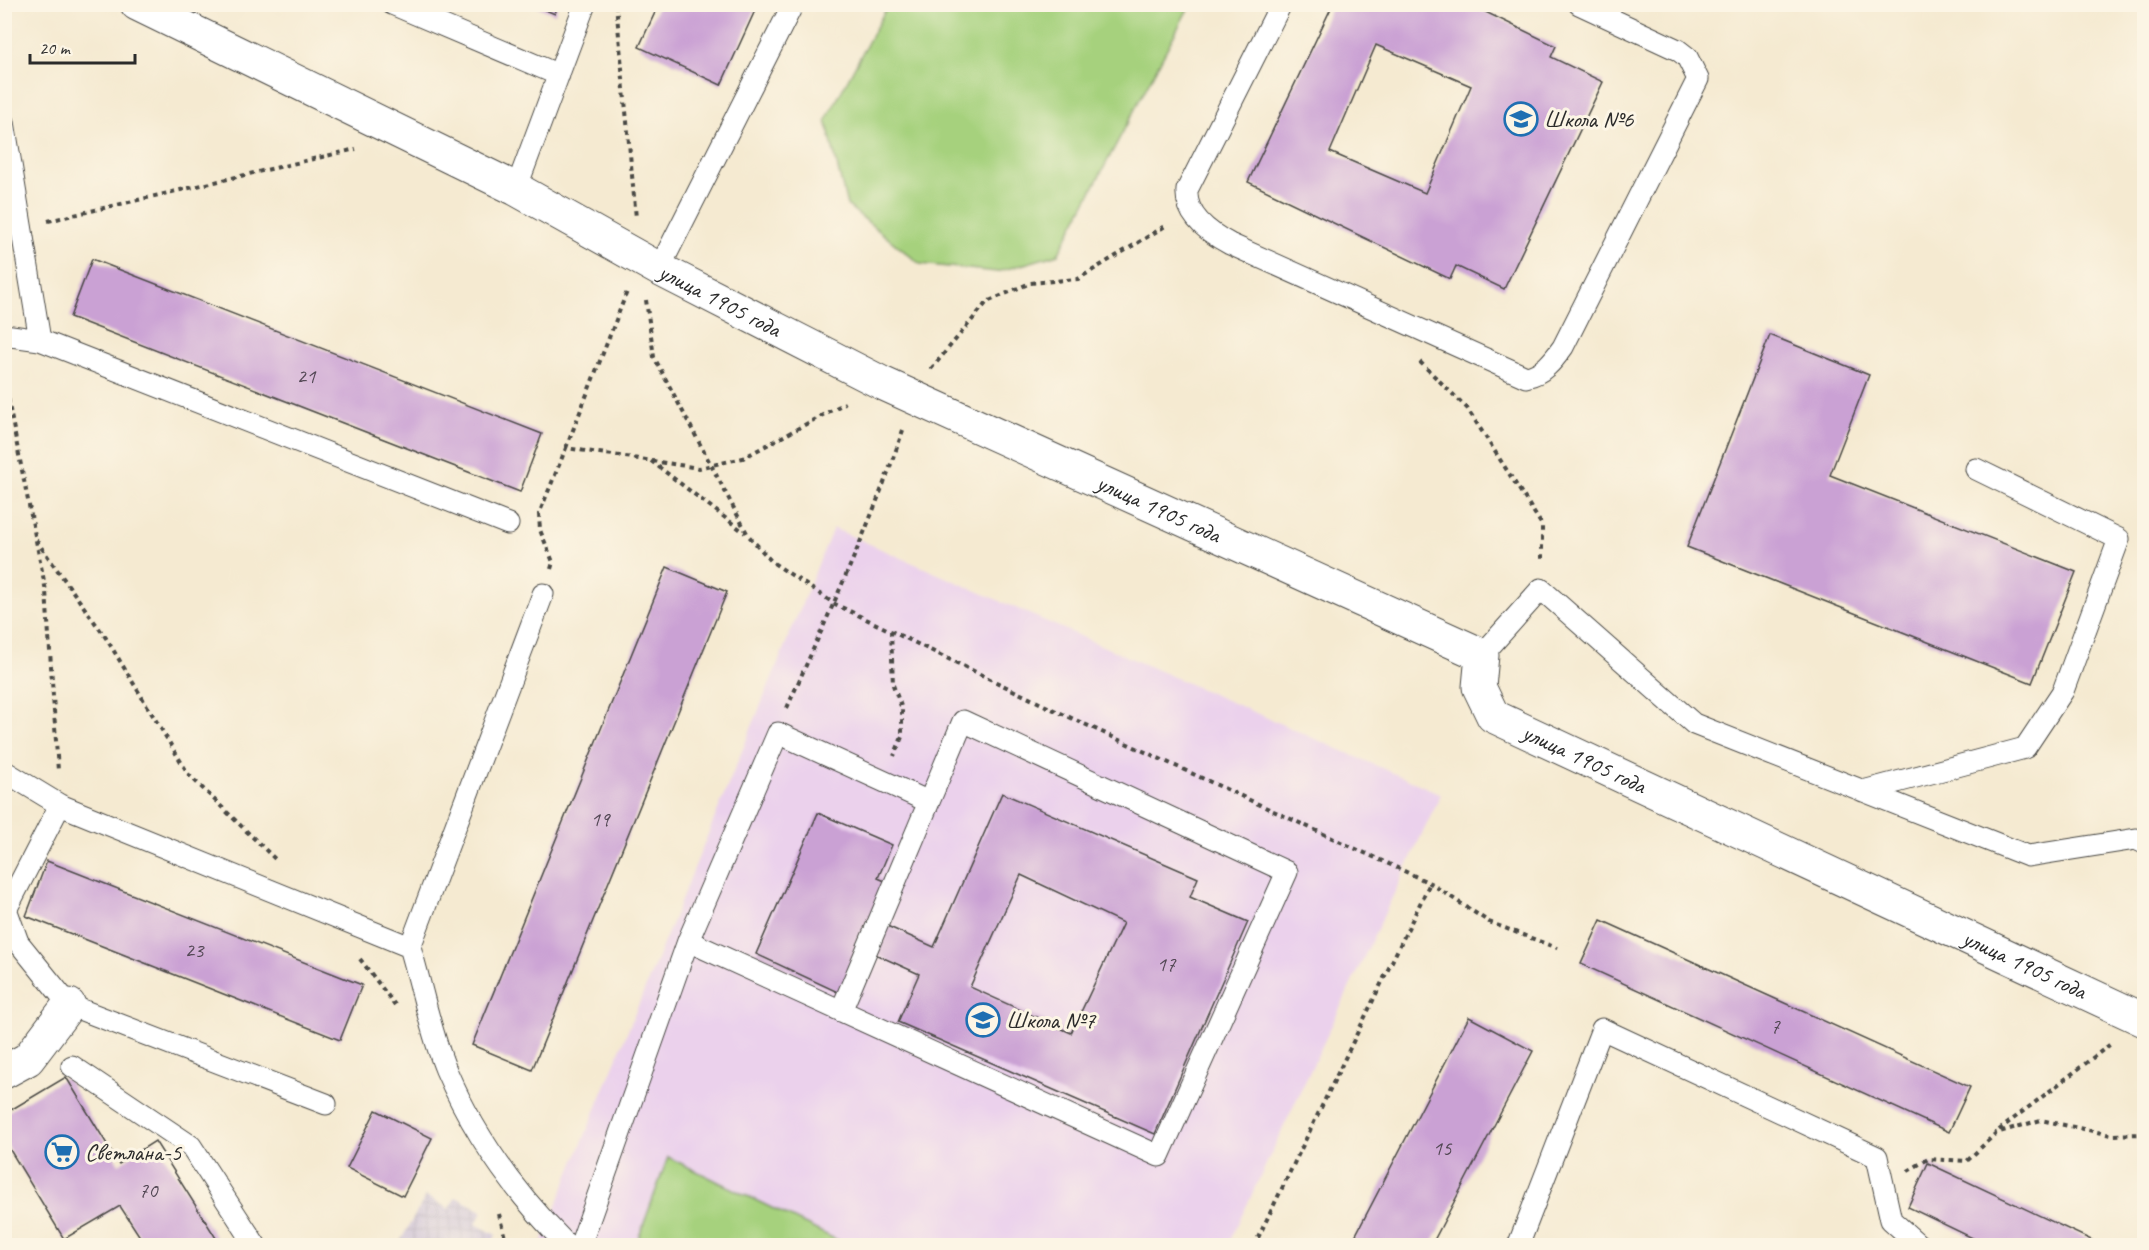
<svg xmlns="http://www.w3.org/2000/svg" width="2149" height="1250" viewBox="0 0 2149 1250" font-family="Caveat,sans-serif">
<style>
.built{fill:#ebd1ec}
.industrial{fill:url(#industrial-grid)}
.grass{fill:#a6d17d;stroke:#687e54;stroke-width:1.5}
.building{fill:#caa1d4;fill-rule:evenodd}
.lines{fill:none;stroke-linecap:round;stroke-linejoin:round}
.service-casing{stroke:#494844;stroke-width:23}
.minor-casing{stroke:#494844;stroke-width:35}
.path{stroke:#494844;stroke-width:4;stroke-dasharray:4.5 4.5;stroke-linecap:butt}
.service{stroke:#fff;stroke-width:21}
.minor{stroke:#fff;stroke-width:33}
.labels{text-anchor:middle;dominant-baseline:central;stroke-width:6;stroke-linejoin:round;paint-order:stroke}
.number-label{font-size:21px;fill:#534855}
.poi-label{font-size:24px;fill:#2b2b2b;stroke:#fcf5e5;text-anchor:start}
.street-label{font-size:24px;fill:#2b2b2b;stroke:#fcf5e5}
</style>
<defs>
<pattern id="industrial-grid" width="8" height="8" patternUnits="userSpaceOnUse" patternTransform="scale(1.5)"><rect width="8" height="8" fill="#cbbfd6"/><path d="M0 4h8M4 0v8" fill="none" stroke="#aea4b8"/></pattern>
</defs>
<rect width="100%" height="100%" fill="#fcf5e5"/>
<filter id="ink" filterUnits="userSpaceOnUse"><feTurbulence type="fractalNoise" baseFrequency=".0167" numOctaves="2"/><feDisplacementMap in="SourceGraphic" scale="12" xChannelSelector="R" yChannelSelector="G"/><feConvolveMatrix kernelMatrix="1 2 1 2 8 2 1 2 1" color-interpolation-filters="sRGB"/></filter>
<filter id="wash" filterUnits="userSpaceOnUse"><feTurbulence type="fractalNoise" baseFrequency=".008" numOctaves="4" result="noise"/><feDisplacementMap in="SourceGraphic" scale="24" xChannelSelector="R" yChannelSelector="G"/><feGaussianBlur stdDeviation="1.35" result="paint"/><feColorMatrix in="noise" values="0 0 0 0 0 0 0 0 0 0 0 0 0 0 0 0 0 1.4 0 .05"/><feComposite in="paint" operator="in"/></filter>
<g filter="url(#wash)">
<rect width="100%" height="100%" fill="#f5ead1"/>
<!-- built -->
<path class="built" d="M833,528l608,266 -213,451 -688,1z"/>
<!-- industrial -->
<path class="industrial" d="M426,1196l23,13 7,-12 26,14 -6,13 20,11 -5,10h-93z"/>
<!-- grass -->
<path class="grass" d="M888,5v-1l302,1 -132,249 -61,18 -77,-8 -73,-59 -21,-85z
M668,1157l179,88h-211z"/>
<g id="blocks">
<!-- building -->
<path class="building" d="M531,4h27l-3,10z
M659,4h99l-37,81 -82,-38z
M1333,4h136l87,42 -5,11 52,25 -99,207 -48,-23 -6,13 -202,-97zM1376,45l95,41 -46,107 -95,-41z
M92,259l450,175 -22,58 -450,-175z
M1770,335l99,40 -39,100 246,97 -44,111 -345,-136z
M667,567l60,25 -195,478 -60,-25z
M1002,793l196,85 -8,19 58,25 -93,212 -257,-112 21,-48 -55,-25 -20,46 -88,-41 62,-141 74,32 -14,33 14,6 -16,37 58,26zM1021,875l102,48 -52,110 -101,-46z
M47,861l315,124 -22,55 -314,-124z
M1601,920l369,167 -21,45 -368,-168z
M1469,1017l64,34 -102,195h-81z
M66,1077l53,87 36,-23 66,105h-75l-26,-40 -56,33 -60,-99v-26z
M376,1110l56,28 -29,58 -56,-28z
M1928,1163l176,83h-115l-81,-39z"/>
</g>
</g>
<g filter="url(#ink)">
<use href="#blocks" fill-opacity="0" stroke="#494844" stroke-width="1.5"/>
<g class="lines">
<defs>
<path id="service" d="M392,4l167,71
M1281,4l-94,186c-2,26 22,43 43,54l296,133c17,-3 27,-16 37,-30l135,-268 -11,-22 -9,-7 -99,-46
M4,122l36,218
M516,189l69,-185
M659,269l134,-265
M4,335l36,5 468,184
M1482,655l59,-66 153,135 334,132 108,-17 8,4
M4,771l56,34
M1863,791l162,-43 38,-57 56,-152 -143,-70
M4,903l14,39 51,63 257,99
M7,908l53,-103 350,142 133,-353
M688,941l471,215 128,-284 -324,-151 -122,290
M410,947c12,40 20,84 36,123 28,65 71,125 122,176
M72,1066l119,80 65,100
M580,1246l108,-305 90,-208 151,69
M1518,1246l84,-217 275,128 14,63 29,26"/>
<g id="minor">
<path id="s1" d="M137,4l379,185 143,80 223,114 600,272 -3,32 14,29 651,304"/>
<path d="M4,1072l24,-13 41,-54"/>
</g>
</defs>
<!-- service casing -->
<use href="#service" class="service-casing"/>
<!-- minor casing -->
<use href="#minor" class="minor-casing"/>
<!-- path -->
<path class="path" d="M616,4l20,214
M48,221l308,-72
M646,300l8,57 94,178 24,27 63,42 219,106 376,173 59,39 68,26
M1420,362l47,46 75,117v36
M5,363l4,42 37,186 12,180
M931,369l56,-67 43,-19 48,-4 89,-54
M566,448l62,-159
M651,461l94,72
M36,540l70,98 83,137 86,84
M551,569l2,-7 -13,-32 -1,-16 27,-66 133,20 44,-10 102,-55
M891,631l2,54 9,24v28l-8,19
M787,708c40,-91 84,-183 116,-278
M360,959l35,46
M1999,1130l113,-87
M1908,1171l20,-12 39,2 29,-28 45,-13 70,15 33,-1
M499,1214l8,32
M1254,1246l176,-363"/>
<!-- service -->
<use href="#service" class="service"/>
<!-- minor -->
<use href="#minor" class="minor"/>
</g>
</g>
<!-- icons -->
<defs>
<symbol id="school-ring" viewBox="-11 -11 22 22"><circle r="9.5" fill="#fcf5e5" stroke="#1f6fb2" stroke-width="1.5"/><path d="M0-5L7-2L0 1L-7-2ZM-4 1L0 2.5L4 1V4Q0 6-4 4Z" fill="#1f6fb2"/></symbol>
<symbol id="supermarket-ring" viewBox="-11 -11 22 22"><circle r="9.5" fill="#fcf5e5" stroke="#1f6fb2" stroke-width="1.5"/><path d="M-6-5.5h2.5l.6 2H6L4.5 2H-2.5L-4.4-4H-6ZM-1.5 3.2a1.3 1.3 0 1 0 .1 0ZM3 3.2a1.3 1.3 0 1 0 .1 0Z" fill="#1f6fb2"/></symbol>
</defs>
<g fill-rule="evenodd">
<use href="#school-ring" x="1502" y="100" width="38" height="38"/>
<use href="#school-ring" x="964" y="1001" width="38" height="38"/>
<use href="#supermarket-ring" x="43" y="1133" width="38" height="38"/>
</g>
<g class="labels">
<!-- number labels -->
<g class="number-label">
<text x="306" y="376">21</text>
<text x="600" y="819">19</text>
<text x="194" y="950">23</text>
<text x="1166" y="964">17</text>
<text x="1775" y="1026">7</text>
<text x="1442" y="1148">15</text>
<text x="148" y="1190">70</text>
</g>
<!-- poi labels -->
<g class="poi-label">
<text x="1544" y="119">Школа №6</text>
<text x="1006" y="1020">Школа №7</text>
<text x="85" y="1152">Светлана-5</text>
</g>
<!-- street labels -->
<g class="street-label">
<text stroke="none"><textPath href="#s1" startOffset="654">улица 1905 года</textPath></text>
<text stroke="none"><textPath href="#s1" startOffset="1140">улица 1905 года</textPath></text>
<text stroke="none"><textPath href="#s1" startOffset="1660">улица 1905 года</textPath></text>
<text stroke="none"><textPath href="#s1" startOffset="2146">улица 1905 года</textPath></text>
</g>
</g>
<!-- margin -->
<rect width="2149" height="1250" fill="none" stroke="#fcf5e5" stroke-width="24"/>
<!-- scale -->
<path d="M30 54v9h105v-9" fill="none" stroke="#2b2b2b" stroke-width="3"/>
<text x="39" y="54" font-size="18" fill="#2b2b2b" stroke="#fcf5e5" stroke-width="4.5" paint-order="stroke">20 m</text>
</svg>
